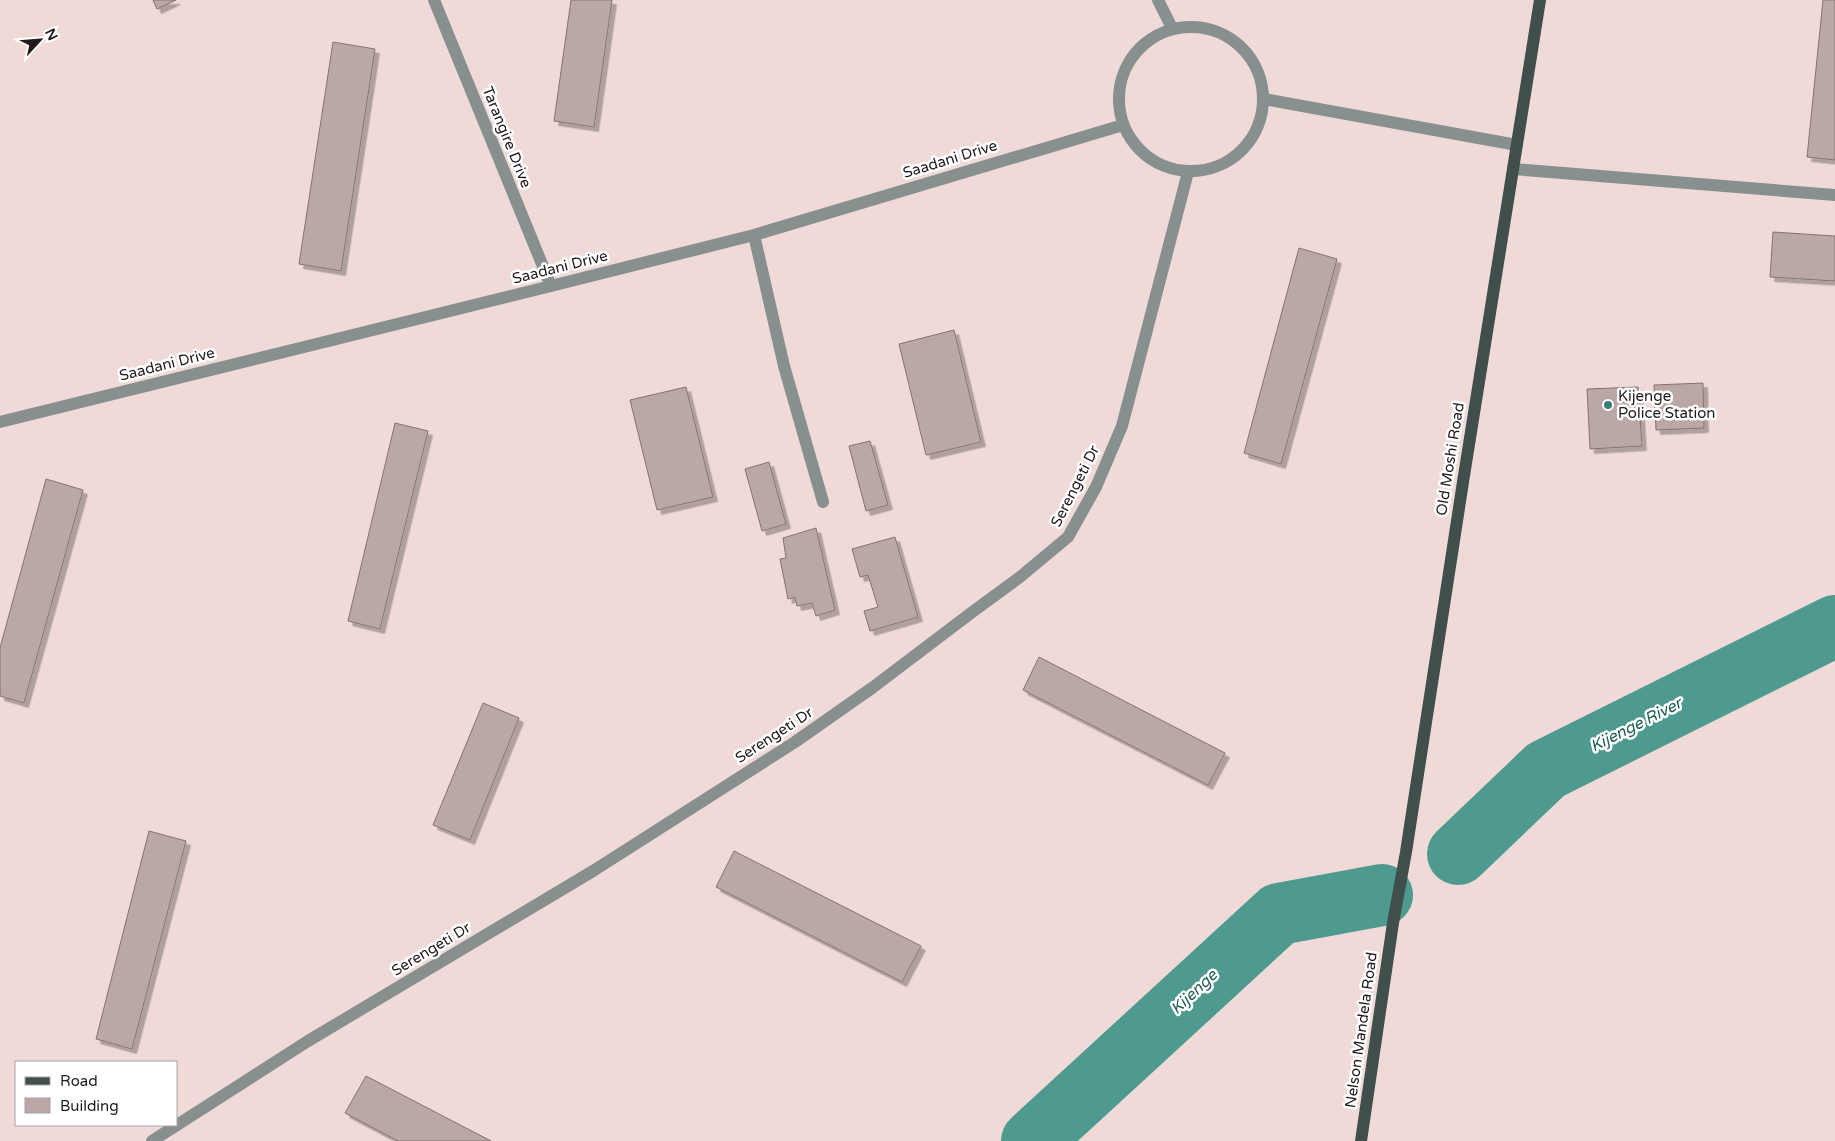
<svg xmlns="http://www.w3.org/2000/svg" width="1835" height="1141" viewBox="0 0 1835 1141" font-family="'Varela Round',sans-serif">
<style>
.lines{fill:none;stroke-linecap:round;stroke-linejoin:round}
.river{stroke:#4e9a8e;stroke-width:62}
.building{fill:#bba7a5;stroke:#857370;filter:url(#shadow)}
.minor{stroke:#87908e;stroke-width:12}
.major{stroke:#404f4c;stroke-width:12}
.poi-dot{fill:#387e74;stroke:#fff;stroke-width:2}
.labels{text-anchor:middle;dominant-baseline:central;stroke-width:5;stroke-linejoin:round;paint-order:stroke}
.street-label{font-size:15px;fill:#211a19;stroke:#fff}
.poi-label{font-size:15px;fill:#211a19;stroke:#fff;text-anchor:start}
.water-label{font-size:16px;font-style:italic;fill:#1d5c53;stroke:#fff}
</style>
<defs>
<filter id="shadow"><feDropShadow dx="4.5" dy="4.5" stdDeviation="0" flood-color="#0004"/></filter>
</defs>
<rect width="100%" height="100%" fill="#efdad8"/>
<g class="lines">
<!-- river -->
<path class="river" d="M1458,854l88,-84 289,-144
M1032,1141l247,-227 103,-19"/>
</g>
<!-- building -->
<path class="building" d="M153,0h23l-19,9z
M571,0h41l-18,127 -40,-6z
M1823,0h12v160l-28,-3z
M333,42l42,7 -34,222 -42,-7z
M1773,232l62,4v45l-65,-4z
M1299,248l38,11 -56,205 -37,-11z
M954,330l27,112 -55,13 -27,-111z
M1703,383l1,45 -48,2 -2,-45z
M686,387l27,110 -56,13 -27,-110z
M1638,387l4,59 -52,3 -3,-60z
M395,423l33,8 -48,198 -32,-8z
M870,441l18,64 -22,6 -17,-65z
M769,462l17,62 -24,7 -17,-62z
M46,479l37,11 -59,213 -24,-7v-48z
M816,528l19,82 -19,6 -4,-13 -15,3 -2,-9 -7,2 -8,-40 6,-1 -3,-20z
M895,537l23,80 -48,14 -6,-20 14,-4 -10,-32 -8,2 -8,-28z
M1039,657l186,96 -17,32 -185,-95z
M483,703l36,15 -49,122 -37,-15z
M149,831l37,10 -54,208 -36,-10z
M734,851l187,95 -19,36 -186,-95z
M366,1076l125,65h-93l-53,-28z"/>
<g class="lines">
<!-- minor -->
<path class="minor" d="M434,0l117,286
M1158,0l14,28
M1119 99a72 72 0 1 1 144 0a72 72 0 1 1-144 0Z
M1264,99l253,46
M1513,169l322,26
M754,235l30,131 39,136
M0,422l551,-136 203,-51 369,-110
M152,1141l156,-100 285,-170 202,-129 77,-54 103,-78 45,-33 48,-40 28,-50 26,-61 66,-254"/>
<!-- major -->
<path class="major" d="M1361,1141l32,-218 13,-71 57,-370 77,-482"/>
</g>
<!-- markers -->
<circle class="poi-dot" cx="1608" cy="405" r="5"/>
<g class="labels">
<!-- street labels -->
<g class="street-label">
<text transform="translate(507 137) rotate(68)">Tarangire Drive</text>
<text transform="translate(950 159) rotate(-17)">Saadani Drive</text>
<text transform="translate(560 267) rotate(-14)">Saadani Drive</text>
<text transform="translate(167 364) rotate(-14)">Saadani Drive</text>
<text transform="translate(1450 459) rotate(-81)">Old Moshi Road</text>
<text transform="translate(1075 486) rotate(-63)">Serengeti Dr</text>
<text transform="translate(774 735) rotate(-33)">Serengeti Dr</text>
<text transform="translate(431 949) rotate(-31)">Serengeti Dr</text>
<text transform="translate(1361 1030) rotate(-82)">Nelson Mandela Road</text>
</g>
<!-- poi labels -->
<g class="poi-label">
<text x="1618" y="396">Kijenge<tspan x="1618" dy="17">Police Station</tspan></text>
</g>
<!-- water labels -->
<g class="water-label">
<text transform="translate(1636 725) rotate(-27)">Kijenge River</text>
<text transform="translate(1194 992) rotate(-43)">Kijenge</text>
</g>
</g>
<!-- legend -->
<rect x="15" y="1061" width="162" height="65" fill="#ffffff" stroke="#a6a3a3"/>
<rect x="25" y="1077" width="25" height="8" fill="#404f4c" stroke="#a6a3a3"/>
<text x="60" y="1086" font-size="15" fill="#211a19">Road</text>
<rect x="25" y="1098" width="25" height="15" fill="#bba7a5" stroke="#a6a3a3"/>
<text x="60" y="1111" font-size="15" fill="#211a19">Building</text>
<!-- north arrow -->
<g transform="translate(40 40) rotate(64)" stroke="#ffffff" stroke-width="4" paint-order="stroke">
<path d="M0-4L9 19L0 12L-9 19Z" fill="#211a19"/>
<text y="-8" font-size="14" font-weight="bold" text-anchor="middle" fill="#211a19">N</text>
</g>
</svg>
